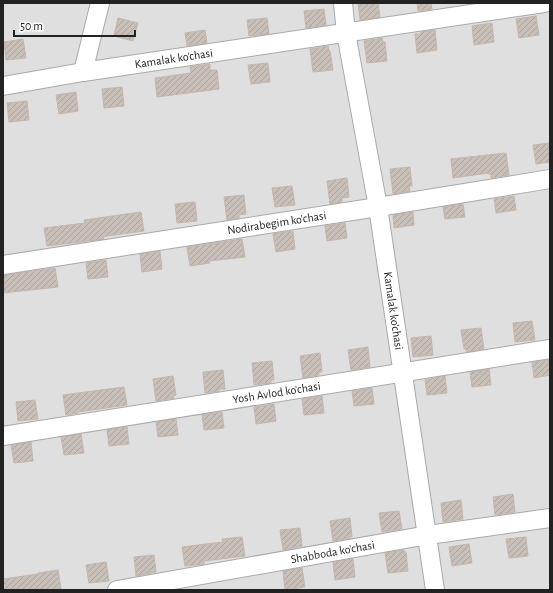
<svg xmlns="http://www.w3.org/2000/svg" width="553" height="593" viewBox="0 0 553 593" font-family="'Alegreya Sans',sans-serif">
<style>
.residential{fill:#e0dfdf}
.building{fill:url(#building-hatch);stroke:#c4b6ab}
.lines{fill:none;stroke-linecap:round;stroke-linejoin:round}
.minor-casing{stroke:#a9a9a9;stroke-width:20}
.minor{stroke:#fff;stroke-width:18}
.labels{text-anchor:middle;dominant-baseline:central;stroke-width:4;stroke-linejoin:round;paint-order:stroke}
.street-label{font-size:12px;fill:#222;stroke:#fff}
</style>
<defs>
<pattern id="building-hatch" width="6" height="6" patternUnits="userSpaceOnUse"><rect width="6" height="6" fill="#c7bfb8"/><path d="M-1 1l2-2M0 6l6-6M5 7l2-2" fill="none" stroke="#aba49e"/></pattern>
</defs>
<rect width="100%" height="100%" fill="#f2efe9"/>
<!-- residential -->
<path class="residential" d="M3,3h547v587h-547z"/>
<!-- building -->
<path class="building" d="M358,3h20l2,14 -20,3z
M417,3h14l1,6 -14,2z
M324,9l2,16 -20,3 -2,-17z
M536,16l3,19 -20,3 -3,-19z
M118,18l20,5 -5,18 -19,-5z
M267,18l2,16 -20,2 -2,-16z
M492,23l2,19 -20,3 -2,-19z
M205,30l2,13 -20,3 -2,-13z
M435,30l2,20 -20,3 -2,-19h6v-2z
M382,38l1,4h2l2,19 -20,2 -3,-22z
M23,39l3,19 -20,2 -2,-18z
M328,46l1,5h1l3,19 -20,2 -3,-23z
M268,63l2,19 -19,2 -3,-19z
M210,64v6h7l2,19 -62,8 -2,-19 36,-5 -1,-6z
M122,87l2,19 -20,2 -2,-19z
M76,92l2,19 -19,3 -3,-19z
M27,101l2,19 -20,2 -2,-19z
M550,143v19l-14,2 -3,-19z
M506,153l3,22 -18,3v-4h-3v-1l-35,5 -2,-19z
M410,167l2,19h-3l1,5 -17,3 -3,-25z
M347,178l2,19 -7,1v4l-12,2 -3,-23z
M292,186l3,19 -20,2 -3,-19z
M244,195l2,19 -7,1v3l-12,2 -3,-23z
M514,196l2,14 -20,3 -2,-14z
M195,202l2,19 -20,2 -2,-19z
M463,204l2,13 -20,2 -2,-12z
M141,212l3,19 -37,5 -4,1 1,2 -57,7 -3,-18 41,-5 -1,-3z
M413,212l1,13 -20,3 -1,-13z
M345,223l2,15 -20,3 -2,-15z
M293,231l2,18 -19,3 -3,-18z
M242,239l3,18 -36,4 1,2 -20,3 -3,-19z
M160,251l2,18 -20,3 -2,-18z
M106,260l2,17 -20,2 -2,-16z
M55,268l3,19 -55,6v-18z
M532,321l3,19 -20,2 -2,-19z
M481,328l3,21 -17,3 -1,-3h-2l-3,-19z
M431,336l2,19 -20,2 -2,-19z
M368,347l2,20 -19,3 -3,-20z
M320,353l2,19h-3v3l-16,3 -3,-22z
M550,360v15l-16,3 -2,-16z
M272,361l2,19h-3v3l-17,2 -2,-22z
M489,369l2,16 -19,2 -2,-15z
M223,370l2,19h-6v2l-14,2 -2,-21z
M173,376l3,19 -3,1 1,2 -18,3 -3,-22z
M445,376l2,17 -20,2 -2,-15z
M124,387l3,18 -49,7v1l-12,2 -3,-20z
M372,388l2,16 -20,2 -2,-15z
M322,396l2,17 -20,2 -2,-16z
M35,400l3,19 -20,2 -2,-19z
M274,404l2,17 -20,3 -2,-17z
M222,412l2,16 -20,2 -2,-15z
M176,419l2,16 -20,2 -2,-15z
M127,427l2,17 -20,2 -2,-16z
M81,434l3,19 -20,2 -3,-18z
M31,442l2,19 -19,2 -3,-18z
M513,494l2,18 -20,3 -2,-18z
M461,500l2,19 -20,3 -2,-19z
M399,511l3,18 -20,3 -3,-19z
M350,518l2,19h-2v1l-17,3 -3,-20z
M300,528l2,18 -19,4 -3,-20z
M242,537l3,19 -41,5v3l-19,2 -3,-19 41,-5 -1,-3z
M526,537l2,19 -19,2 -3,-19z
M469,544l3,19 -20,3 -3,-19z
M404,550l1,2h1l2,19 -20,2 -3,-20z
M154,555l2,17 -20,4 -2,-19z
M353,559l2,18 -20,3 -2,-18z
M106,562l3,19 -20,2 -3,-18z
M302,568l3,19 -20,3 -2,-19z
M58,570l3,19 -9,1h-49v-11l35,-5v-1z"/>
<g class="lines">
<defs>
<g id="minor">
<path id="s1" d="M343,3l3,30 32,174 57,383"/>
<path d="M83,72l17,-69"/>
<path id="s2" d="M3,86l80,-14 461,-69"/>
<path id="s3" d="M3,265l375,-58 172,-28"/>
<path id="s4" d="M3,436l547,-87"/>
<path id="s5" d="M117,590l311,-55 122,-17"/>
</g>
</defs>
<!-- minor casing -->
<use href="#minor" class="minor-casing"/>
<!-- minor -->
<use href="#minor" class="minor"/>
</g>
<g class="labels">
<!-- street labels -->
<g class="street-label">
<text stroke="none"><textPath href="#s2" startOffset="173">Kamalak ko'chasi</textPath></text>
<text stroke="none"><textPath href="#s3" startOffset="277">Nodirabegim ko'chasi</textPath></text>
<text stroke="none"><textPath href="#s1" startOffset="312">Kamalak ko'chasi</textPath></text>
<text stroke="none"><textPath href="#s4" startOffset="277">Yosh Avlod ko'chasi</textPath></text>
<text stroke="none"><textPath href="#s5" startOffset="219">Shabboda ko'chasi</textPath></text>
</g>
</g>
<!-- border -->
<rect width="553" height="593" fill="none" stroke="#222222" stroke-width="8"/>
<!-- scale -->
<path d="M14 30v6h121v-6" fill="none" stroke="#222222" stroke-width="2"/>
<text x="20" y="30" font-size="12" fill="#222222" stroke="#ffffff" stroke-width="3" paint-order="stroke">50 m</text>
</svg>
